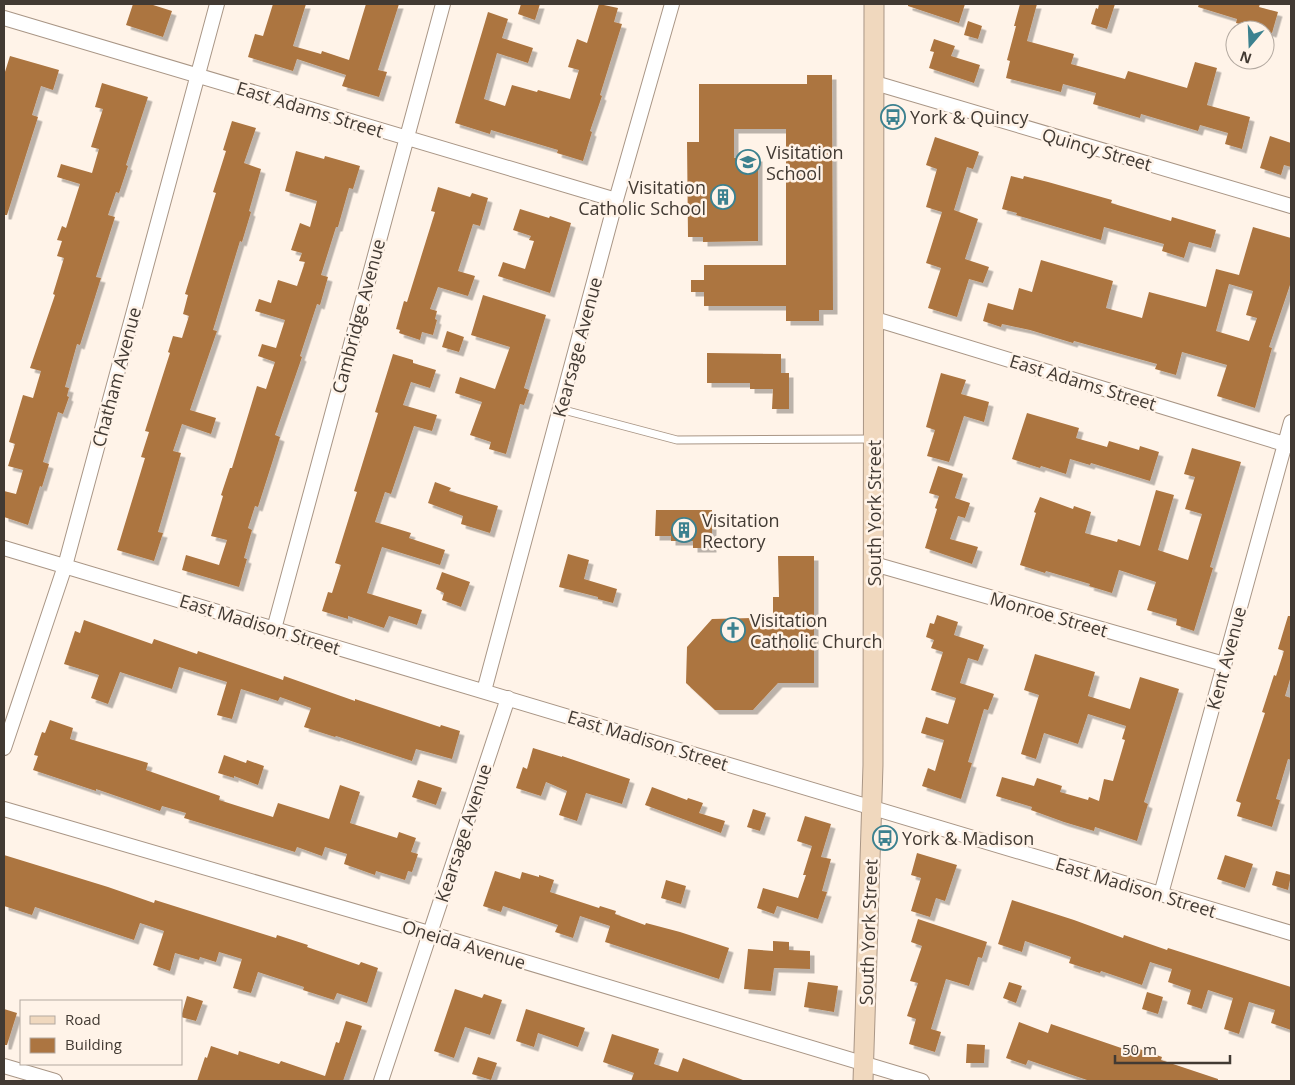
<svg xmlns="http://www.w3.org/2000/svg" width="1295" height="1085" viewBox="0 0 1295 1085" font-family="'Open Sans',sans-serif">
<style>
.building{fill:#ac7541;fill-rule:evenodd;filter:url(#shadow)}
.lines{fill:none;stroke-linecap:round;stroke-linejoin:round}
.lane-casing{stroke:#a99686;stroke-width:9}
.street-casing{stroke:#a99686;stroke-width:16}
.secondary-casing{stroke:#a99686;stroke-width:21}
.lane{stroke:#fff;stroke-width:7}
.street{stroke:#fff;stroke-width:14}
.secondary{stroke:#f0d8be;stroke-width:19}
.labels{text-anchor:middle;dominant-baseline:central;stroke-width:5;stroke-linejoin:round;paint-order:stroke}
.street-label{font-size:18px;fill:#423a33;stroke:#fff3e8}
.poi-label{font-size:18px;fill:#423a33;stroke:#fff3e8;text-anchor:start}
</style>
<defs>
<filter id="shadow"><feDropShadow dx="4.5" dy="4.5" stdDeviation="0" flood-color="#0004"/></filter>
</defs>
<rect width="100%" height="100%" fill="#fff3e8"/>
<!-- building -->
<path class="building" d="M133,4h17l22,7 -9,26 -37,-12z
M273,4h33l-13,42 28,8 1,-3 27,9 17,-56h33l-21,66 9,2 -8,25 -37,-11 4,-11 -49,-16 -4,12 -45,-14 7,-23 8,2z
M521,4h19l-5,16 -17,-6z
M599,4l19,4 -4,14 8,2 -22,71 2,1 -12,35 2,1 -9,29 -26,-8 1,-3 -67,-20 -1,4 -35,-11 33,-111 20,7 -6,19 31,10 -5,15 -31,-10 -13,46 21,7 7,-21 25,7 1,-2 32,9 9,-29 -11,-3 9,-28 10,4z
M908,4h57l-6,19 -51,-17z
M1020,4h17l-10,37 47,13 -3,10 54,15 3,-8 59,17 8,-26 22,6 -10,37 43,12 -8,32 -17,-5 3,-11 -28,-8 -2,6 -57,-17 -1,4 -47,-14 3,-11 -33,-9 -2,8 -55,-14 4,-17 -3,-1 9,-34h-2z
M1099,4h16l-8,25 -16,-5 5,-16 2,1z
M1199,4h61l-1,3 19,5 -6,21 -36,-10 1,-4 -39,-12z
M968,21l14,5 -4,13 -14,-4z
M934,39l21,7 -4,10 29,9 -6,18 -45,-15 5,-16 -4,-1z
M10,56l49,14 -6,20 -12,-4 -9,29 6,2 -31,98h-3v-140z
M807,75h25l1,235h-14v11h-33v-15h-82v-14h-13v-12h13v-15h82v-136h-52v29l24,-1v84l-55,1v-5h-15l-1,-95h12v-58h108z
M102,83l46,14 -22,68 2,1 -9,27 -3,-1 -8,23 7,2 -19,60 5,1 -21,67 -3,-1 -12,43 4,1 -2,8 2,1 -6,17 -5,-2 -15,50 6,2 -7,23 -2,-1 -12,39 -24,-8v-26l12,3 7,-24 -15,-4 7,-22 -6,-2 14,-47 10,3 8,-27 -11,-3 25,-73 -2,-1 11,-36 -7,-2 5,-15 -5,-1 5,-14 4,2 14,-44 -23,-7 4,-13 31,9 7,-24 -8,-2 12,-38 -8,-2z
M232,121l24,7 -12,35 17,6 -12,42 2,1 -9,30 -2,-1 -27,89 4,1 -27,79 26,8 -5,16 -29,-10 -9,27 8,2 -23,79 5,1 -9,28 -37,-11 28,-92 -4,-1 8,-25 -4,-1 25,-78 -2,-1 5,-16 9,2 7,-22 -6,-2 5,-19 -3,-1 31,-101 -3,-1 13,-41 -3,-1z
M1270,136l21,7v24l-7,-2 -3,10 -21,-7z
M935,137l44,15 -6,17 -6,-2 -13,43 24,9 -13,40 24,8 -6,16 -14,-4 -12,38 -29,-9 13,-40 -15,-5 16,-51 -16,-5 11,-38 -11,-4z
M296,151l28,8 1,-3 35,10 -7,23 -4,-1 -11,39h-2l-15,48 7,2 -8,28 -3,-1 -17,52 2,1 -27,78 5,2 -8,26 -14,44 -3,-1 -7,22 4,2 -8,28 3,1 -8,28 -57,-17 4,-15 33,10 8,-25 -16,-4 12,-40 -2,-1 9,-27h2l25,-82 9,3 9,-27 -17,-6 4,-12 14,4 9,-28 -30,-9 4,-12 12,4 7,-23 19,6 8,-24 -6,-1 3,-8 -11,-3 9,-27 10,4 7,-26 -32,-10z
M1011,176l12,3 1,-3 24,6 64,18 -1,3 60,18 1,-4 44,13 -5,18 -22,-6 -5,16 -22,-7 2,-7 -60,-17 -3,13 -85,-25 1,-2 -15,-4z
M438,187l32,10 2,-4 16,5 -8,28 -7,-2 -15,47 17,5 -7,20 -30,-9 -8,22 7,2 -2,8 2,1 -4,15 -11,-3 -2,8 -21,-7 1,-3 -4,-1 8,-28 3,1 28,-90 -4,-1z
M520,209l29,9 1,-2 21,7 -21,70 -52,-17 5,-14 22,7 9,-28 -5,-1 2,-4 -18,-6z
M1253,227l38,11v44l-22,65 3,1 -17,60 -38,-12 10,-31 -45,-13 -6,23 -21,-6 2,-5 -83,-23 -1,2 -43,-13 -28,-6 -1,3 -18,-6 5,-18 25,7 6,-22 13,4 9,-32 72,21 -7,27 36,10 7,-26 57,15 10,-38 23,6zM1229,284l24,7 -7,24 11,3 -8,23 -33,-10z
M483,295l63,20 -22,73 5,2 -5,15 -4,-1 -14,50 -17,-5 2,-7 -21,-7 12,-33 -27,-9 5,-16 35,12 15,-42 -39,-12z
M447,331l17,6 -5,15 -17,-5z
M707,353l74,1v19h8v36h-17l1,-20h-23v-6h-43z
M393,354l20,6v3l23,7 -6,18 -19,-6 -8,23 34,10 -5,16 -18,-5 -23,68 -6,-2 -10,30 36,11 -2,5 36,12 -5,15 -58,-18 -15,46 55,17 -5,15 -28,-9 -5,12 -36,-12v3l-26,-8 6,-19 4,1 9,-28 -6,-2 22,-71 -3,-1 24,-78 -3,-1z
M941,373l25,7 -5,14 28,8 -5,20 -20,-6 -15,46 -22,-6 8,-26 -9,-3z
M1027,413l52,15 -3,10 31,9 2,-6 30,9 1,-4 19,6 -9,29 -59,-18 -1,2 -20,-6 -4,15 -25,-8 -1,2 -28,-9z
M1192,448l49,14 -31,105 3,1 -19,63 -18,-6 1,-6 -30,-9 9,-28 -37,-12 -7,23 -23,-7 1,-2 -44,-13 -1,2 -25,-8 16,-52 -2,-1 6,-15 33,12 1,-3 17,6 -6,21 32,9 1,-3 22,7 16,-56 18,5 -16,55 30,10 14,-46 -17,-5 10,-32 -11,-3z
M938,466l25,8 -8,24 15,5 -5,15 -7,-2 -8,23 28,8 -6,17 -47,-16 12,-39 -2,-1 4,-12 -10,-3z
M435,482l16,6 -2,3 49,15 -8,27 -29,-9 2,-8 -35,-13z
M656,510h56v38h-19v-7h-22v-5h-16z
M568,554l21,6 -5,19 33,10 -4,14 -15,-4v-2l-39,-10z
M778,556h36v127h-36l-25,27h-38l-29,-27 1,-36 25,-28 40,-1 9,10 12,-12v-19h6z
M442,572l28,10 -9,25 -19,-7 2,-7 -8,-4z
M937,615l21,7 -4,13 30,10 -6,16 -10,-3 -8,25 34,11 -6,16 -4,-1 -16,53 4,1 -11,36 -39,-13 6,-18 7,3 9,-31 -23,-7 5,-16 22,7 8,-26 -25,-8 12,-38 -12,-4 3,-8 -8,-3 4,-14 4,1z
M1288,616h3v60l-6,20 6,2v62l-3,-1 -12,40 4,1 -8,27 -35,-11 4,-13 -5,-2 29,-88 -3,-1 12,-37 2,1 8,-25 -6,-2z
M84,620l68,24 2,-5 43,15 1,-3 85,29 1,-4 71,25v-2l85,28 1,-2 19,6 -8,28 -36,-10 -4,12 -76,-25 -1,1 -31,-10 7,-19 -31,-11 -2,4 -37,-12 -9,30 -15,-4 10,-33 -48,-15 -7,22 -52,-17 -12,32 -17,-6 8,-23 -35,-11 11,-33 5,2z
M1035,654l60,18 -7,24 42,13 10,-32 39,12 -35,113 4,2 -11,37 -42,-14 -1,4 -30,-9 -33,-12 1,-3 -36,-11 6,-19 32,9 3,-8 25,8 -2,6 28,8 1,-3 10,4 5,-22 9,2 12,-41 -3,-1 4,-13 -38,-12 -10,30 -34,-11 -8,26 -15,-5 18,-59 -15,-5z
M50,720l23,8 -3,11 78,24 -2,7 74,26 -1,4 54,17 5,-14 51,16 11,-34 20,7 -10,31 47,15 2,-6 17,6 -5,14 7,2 -6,18 -4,-1 -3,9 -29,-9 -1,4 -31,-11 3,-10 -22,-7 -3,9 -25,-9 -2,5 -111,-34 2,-5 -24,-7 -2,5 -64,-22v2l-63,-21 5,-14 -4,-1 8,-23 3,1z
M533,748l29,9v-1l68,23 -8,25 -36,-11 -9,28 -18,-6 8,-24 -21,-9 -5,14 -25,-8 7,-21 4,2z
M224,755l22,8 1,-3 17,6 -6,19 -24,-9v2l-16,-5z
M418,780l24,8 -6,17 -24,-8z
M652,787l35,13 1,-2 15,5 -4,10 26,8 -4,12 -76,-28z
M753,809l13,4 -6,18 -13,-4z
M805,816l26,8 -10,33 10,2 -9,32 5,1 -9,27 -41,-13 -3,8 -17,-6 6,-20 35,10 8,-23h-3l9,-29 -15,-5z
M917,853l40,12 -12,36 -9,-3 -6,19 -19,-6 10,-33 -10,-3z
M4,855l104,32 46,16 1,-3 121,38 1,-3 31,10 -1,2 52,18 2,-3 17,6 -11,35 -30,-10 -3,7 -31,-10 1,-3 -46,-15 -7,21 -18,-5 9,-29 -23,-7 -3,10 -16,-5 -1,3 -24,-7 -5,18 -17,-6 11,-34 -24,-8 -6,17 -99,-33 -3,8 -28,-9z
M1225,855l28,9 -8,24 -28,-9z
M495,871l25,8 2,-7 17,5v-2l15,5 -4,12 49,16 1,-2 16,5 -1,3 30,11 1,-2 34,9 49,16 -10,31 -114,-37 5,-16 -30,-10 -7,22 -18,-6 3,-7 -55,-19 -2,6 -18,-6z
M1276,871l15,4 -3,15 -16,-5z
M666,880l20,6 -5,18 -20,-6z
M1012,900l62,20 49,18 1,-3 43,15 1,-2 123,39v43l-20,-7 4,-13 -26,-8 -10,32 -15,-5 9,-31 -25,-8 -6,19 -15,-5 4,-14 -23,-8 4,-13 -22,-7 -8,23 -41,-14 -1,2 -31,-10 2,-6 -46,-16 -3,11 -24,-8z
M918,919l69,23 -5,16 -4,-1 -9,29 -23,-7 -15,50 10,3 -6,20 -26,-8 7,-25 -9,-3 11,-33 -8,-2 12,-35 -11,-4z
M773,941l16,1v8l21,1v18l-36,-1 -3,23 -27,-2 4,-40 25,2z
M808,982l30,4 -4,26 -30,-5z
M1009,982l13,4 -6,17 -13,-5z
M455,989l27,9 2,-4 18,6 -12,35 -25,-8 -11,31 -20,-7z
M1147,992l16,5 -5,17 -16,-5z
M187,996l16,5 -7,20 -15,-4z
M4,1009l13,4 -10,32h-3z
M526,1009l59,19 -7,19 -40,-14 -4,14 -18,-6z
M346,1021l16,5 -19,55h-146l8,-24 2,1 4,-12 27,9 1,-4 40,13 2,-3 44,15 11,-34 3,1z
M1019,1022l29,11 3,-9 79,27 1,-5 31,11 -1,3 57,19v2h-128l-62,-21 -2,5 -20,-7z
M612,1034l47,15 -5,15 24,8 5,-14 60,22v1h-112l3,-8 -31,-11z
M967,1044l18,1 -1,18h-18z
M478,1057l19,6 -6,17 -19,-6z"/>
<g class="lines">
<defs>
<path id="lane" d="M560,409l117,31 195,-1"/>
<path id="street" d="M4,18l612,182
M875,83l416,123
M875,319l416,127
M4,548l1287,385
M874,564l350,100
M274,629l169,-625
M484,691l132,-491 56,-196
M4,748l61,-182 152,-562
M4,809l408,119 510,153
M1161,894l130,-472
M4,1066l51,15
M381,1081l127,-383"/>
<path id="secondary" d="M863,1081l10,-316 1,-761"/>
</defs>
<!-- lane casing -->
<use href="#lane" class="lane-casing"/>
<!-- street casing -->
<use href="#street" class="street-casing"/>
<!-- secondary casing -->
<use href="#secondary" class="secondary-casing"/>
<!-- lane -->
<use href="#lane" class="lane"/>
<!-- street -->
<use href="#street" class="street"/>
<!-- secondary -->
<use href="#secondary" class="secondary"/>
</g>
<!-- icons -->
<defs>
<symbol id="bus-ring" viewBox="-11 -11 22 22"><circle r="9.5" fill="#fff3e8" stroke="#3c818f" stroke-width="1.5"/><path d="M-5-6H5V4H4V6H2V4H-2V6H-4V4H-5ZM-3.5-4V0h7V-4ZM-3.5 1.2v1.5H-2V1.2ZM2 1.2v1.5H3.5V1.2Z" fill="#3c818f"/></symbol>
<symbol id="school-ring" viewBox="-11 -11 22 22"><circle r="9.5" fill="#fff3e8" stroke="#3c818f" stroke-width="1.5"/><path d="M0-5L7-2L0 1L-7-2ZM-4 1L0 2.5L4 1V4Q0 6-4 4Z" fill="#3c818f"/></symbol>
<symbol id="building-ring" viewBox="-11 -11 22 22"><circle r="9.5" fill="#fff3e8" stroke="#3c818f" stroke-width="1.5"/><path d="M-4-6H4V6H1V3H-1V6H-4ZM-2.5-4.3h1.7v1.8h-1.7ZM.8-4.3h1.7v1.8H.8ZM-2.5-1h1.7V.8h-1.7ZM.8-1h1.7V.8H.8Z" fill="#3c818f"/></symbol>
<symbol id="church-ring" viewBox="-11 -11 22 22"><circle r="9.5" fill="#fff3e8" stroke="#3c818f" stroke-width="1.5"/><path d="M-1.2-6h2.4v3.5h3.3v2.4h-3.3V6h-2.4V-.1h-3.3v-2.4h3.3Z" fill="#3c818f"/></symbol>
</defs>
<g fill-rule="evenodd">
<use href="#bus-ring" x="879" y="103" width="28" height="28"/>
<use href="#school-ring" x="734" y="148" width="28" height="28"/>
<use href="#building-ring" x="709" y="183" width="28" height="28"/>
<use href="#building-ring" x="670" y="516" width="28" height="28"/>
<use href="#church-ring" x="719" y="616" width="28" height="28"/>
<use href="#bus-ring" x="871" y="824" width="28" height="28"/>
</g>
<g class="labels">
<!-- street labels -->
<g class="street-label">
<text transform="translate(310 109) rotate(17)">East Adams Street</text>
<text transform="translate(1097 149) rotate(16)">Quincy Street</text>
<text transform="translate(358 316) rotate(-75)">Cambridge Avenue</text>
<text transform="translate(577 347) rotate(-75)">Kearsage Avenue</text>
<text transform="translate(116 377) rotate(-75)">Chatham Avenue</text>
<text transform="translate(1083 382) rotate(17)">East Adams Street</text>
<text transform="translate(874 513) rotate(-90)">South York Street</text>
<text transform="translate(1049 614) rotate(16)">Monroe Street</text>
<text transform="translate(260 624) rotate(17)">East Madison Street</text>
<text transform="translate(1226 658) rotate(-75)">Kent Avenue</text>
<text transform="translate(648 740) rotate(17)">East Madison Street</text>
<text transform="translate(463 833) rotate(-72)">Kearsage Avenue</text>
<text transform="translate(1136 887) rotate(17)">East Madison Street</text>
<text transform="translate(868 932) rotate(-88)">South York Street</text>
<text transform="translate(464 944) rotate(17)">Oneida Avenue</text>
</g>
<!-- poi labels -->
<g class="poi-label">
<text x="910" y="117">York &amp; Quincy</text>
<text x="766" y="152">Visitation<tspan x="766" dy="21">School</tspan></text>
<text x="706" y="187" text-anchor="end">Visitation<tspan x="706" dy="21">Catholic School</tspan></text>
<text x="702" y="520">Visitation<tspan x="702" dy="21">Rectory</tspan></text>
<text x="750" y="620">Visitation<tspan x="750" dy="21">Catholic Church</tspan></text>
<text x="902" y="838">York &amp; Madison</text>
</g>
</g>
<!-- border -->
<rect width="1295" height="1085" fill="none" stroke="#423a33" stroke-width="10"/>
<!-- legend -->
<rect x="20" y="1000" width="162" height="65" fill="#fff3e8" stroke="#b3a9a0"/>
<rect x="30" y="1016" width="25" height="8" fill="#f0d8be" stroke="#b3a9a0"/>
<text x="65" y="1025" font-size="15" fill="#423a33">Road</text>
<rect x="30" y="1038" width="25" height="15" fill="#ac7541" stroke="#b3a9a0"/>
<text x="65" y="1050" font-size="15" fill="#423a33">Building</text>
<!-- north arrow -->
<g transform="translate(1250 45) rotate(199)"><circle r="24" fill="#fff3e8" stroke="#b3a9a0"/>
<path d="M0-4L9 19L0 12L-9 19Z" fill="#3c818f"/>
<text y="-8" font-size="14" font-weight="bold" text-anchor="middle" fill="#423a33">N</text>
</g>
<!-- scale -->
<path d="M1115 1055v8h115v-8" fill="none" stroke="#423a33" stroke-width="2.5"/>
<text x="1122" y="1055" font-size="15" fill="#423a33" stroke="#fff3e8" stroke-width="4" paint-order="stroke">50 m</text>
</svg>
